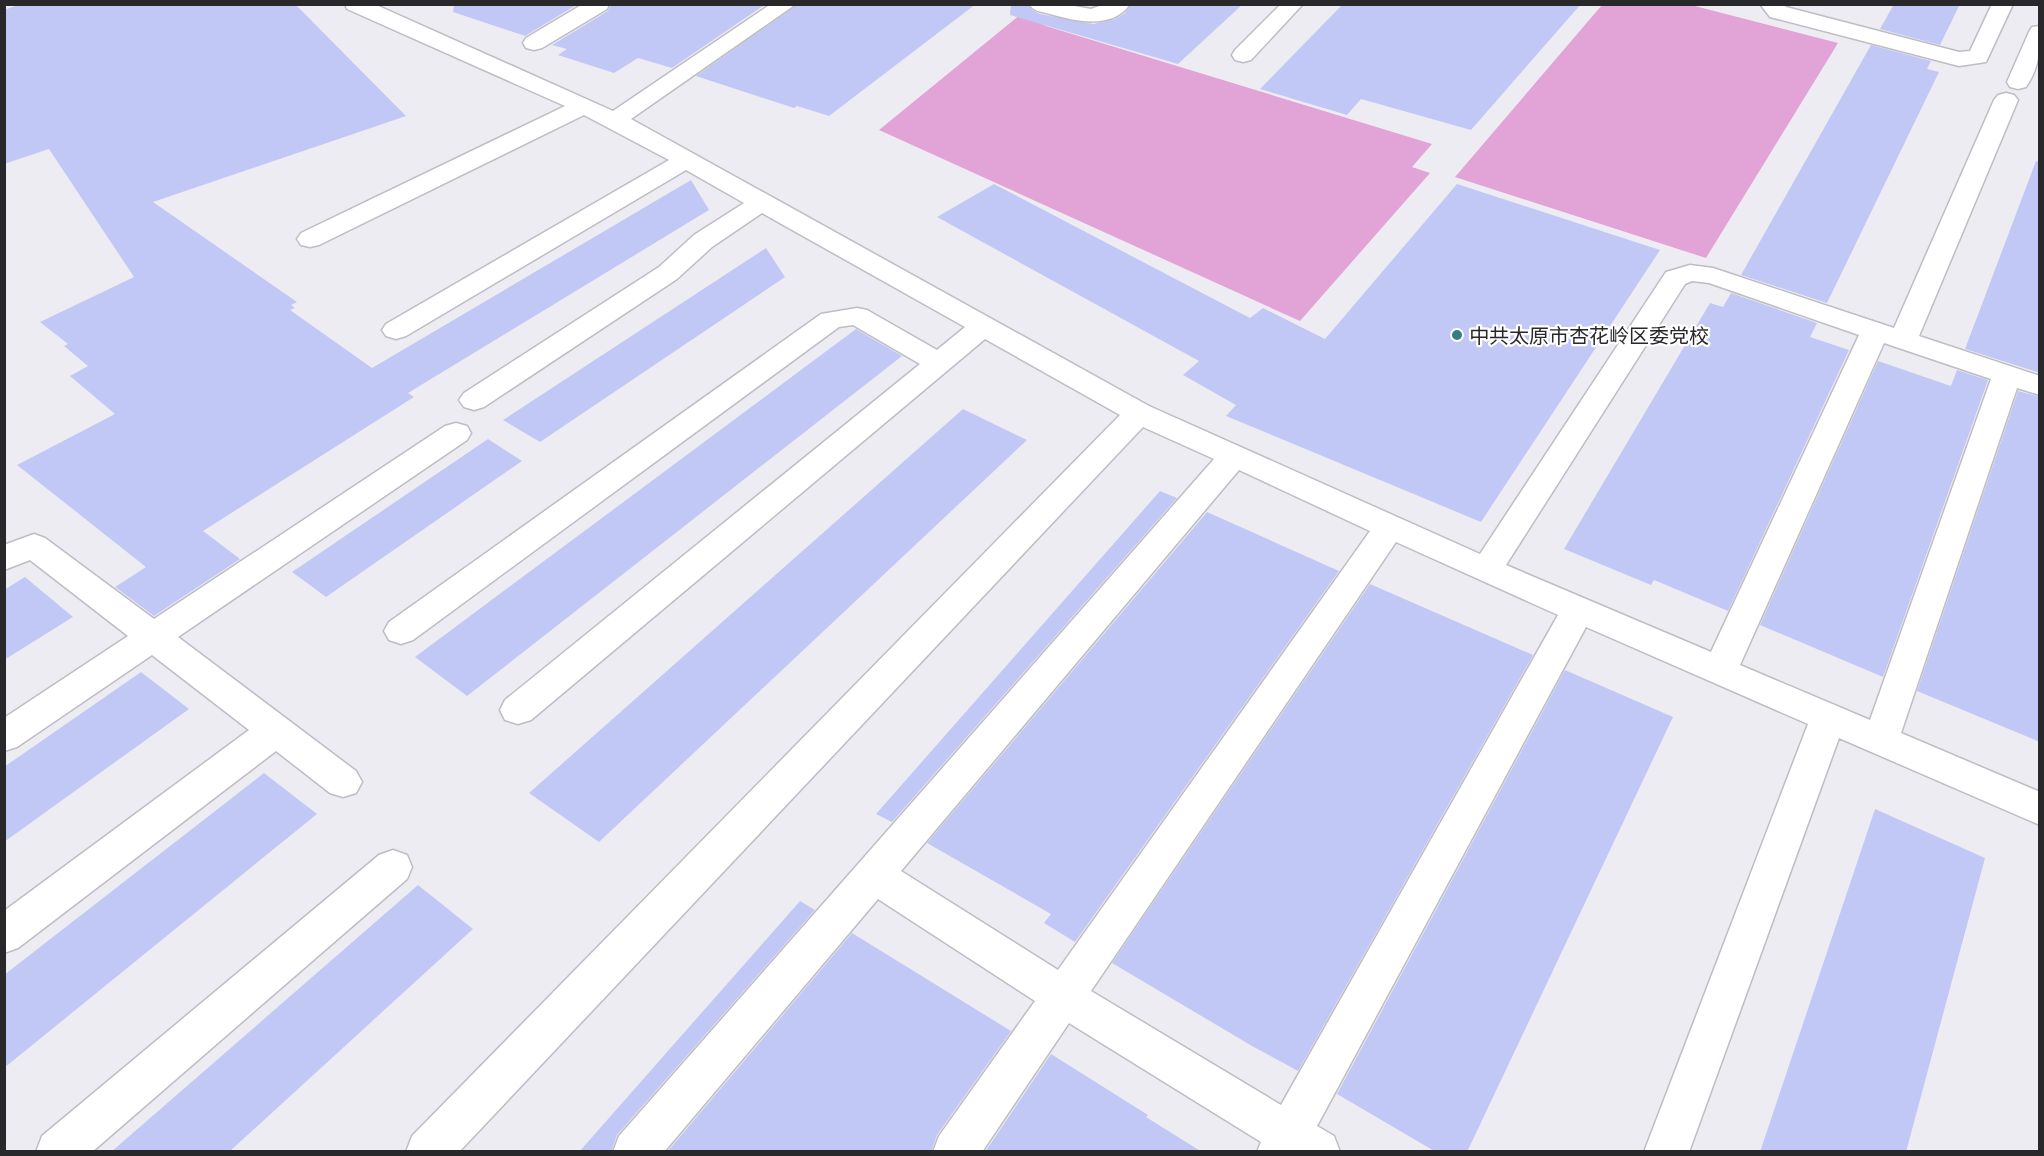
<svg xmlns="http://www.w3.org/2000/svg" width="2044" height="1156" viewBox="0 0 2044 1156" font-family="Merriweather,'Noto Sans SC',serif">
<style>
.green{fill:#e2a3d6}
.building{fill:#c2c8f5}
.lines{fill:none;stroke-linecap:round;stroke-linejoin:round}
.minor-casing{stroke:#bebdc3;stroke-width:3}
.minor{fill:#fff;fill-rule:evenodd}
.poi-dot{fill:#357d86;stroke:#fff;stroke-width:2}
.labels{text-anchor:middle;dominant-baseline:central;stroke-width:4.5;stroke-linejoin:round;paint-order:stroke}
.poi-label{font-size:20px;fill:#28282a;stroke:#fff;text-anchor:start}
</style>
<rect width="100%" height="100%" fill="#eeecf3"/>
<!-- green -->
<path class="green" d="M1602,5h89l147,38 -132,215 -251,-81z
M1021,14l25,12 386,118 -20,23 18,6 -130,148 -421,-191z"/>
<!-- building -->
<path class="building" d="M21,4h274l111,112 -253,86 144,100 -6,3 4,3 -5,2 82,58 319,-188 18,30 -301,183 6,4 -211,134 37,28 -86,57 -39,-29 31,-20 -129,-102 98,-51 -45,-38 18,-10 -24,-20 4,-2 -28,-22 94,-45 -85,-128 -45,15v-154z
M454,4h124l-53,32 -72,-24z
M611,4h155l-94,64 -34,-10 -24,15 -56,-18 9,-6 -15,-4 56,-34z
M798,4h178l-147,112 -32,-10 -3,2 -98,-32z
M1011,4h16l5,6 8,4 53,10 22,-5 9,-5 8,-10h111l-65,60 -168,-49z
M1343,4h238l-110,126 -110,-31 -14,16 -87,-26z
M1894,4h66l-20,41 -60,-16z
M1871,45l60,16 -4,8 12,3 -112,231 -86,-28z
M2036,161l4,1v211l-75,-24z
M994,184l256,134 13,-10 62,31 132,-155 203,66 -179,272 -255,-106 10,-11 -53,-30 16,-14 -262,-144z
M766,248l19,29 -245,165 -37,-22z
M1731,293l86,30 -7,14 39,13 -121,261 -74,-31 -3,5 -87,-36 146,-246 13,4z
M856,329l46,27 -435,340 -52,-39z
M1878,361l73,25 6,-16 31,10 -105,297 -123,-52z
M2018,391l22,6v345l-123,-51z
M963,409l64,31 -428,402 -70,-49z
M488,439l34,22 -196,136 -34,-25z
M1160,491l17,7 -285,324 -16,-8z
M1207,512l132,59 -264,371 -31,-19 7,-9 -124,-71z
M25,577l48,40 -69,43v-70z
M1370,584l163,71 -235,416 -46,-25 -140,-83z
M1565,670l108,47 -206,435h-31l-99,-58z
M141,672l48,37 -185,133v-75z
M264,773l53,41 -313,254v-93z
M1875,809l110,49 -79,294h-146z
M418,885l55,44 -244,223h-118z
M800,901l15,9 -198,225 -6,17h-32z
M852,933l159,98 -74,104 -6,17h-264z
M1051,1054l97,61 -2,2 56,35h-217z"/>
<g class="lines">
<defs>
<path id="minor" d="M345,4h29l239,107 158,-107h25l-165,115 518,287 331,148 186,-282 24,-7 23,3 181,60 100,-228 4,-5 8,-2 8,2 4,5 -99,236 121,40v19l-23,-7 -116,345 139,59v33l-201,-87 -150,414h-45l164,-428 -222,-97 -269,499 17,10 6,16h-83l4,-10 -192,-119 -87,129h-49l6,-16 96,-135 -157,-102 -214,253h-51l6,-16 595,-677 -71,-32 -684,725h-53l6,-16 708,-721 -135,-76 -454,381 -13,4 -13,-4 -5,-10 5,-10 415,-336 -67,-39 -14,2 -426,313 -12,4 -12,-4 -5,-9 5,-9 432,-308 36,-6 10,2 70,40 28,-23 -203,-114 -50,34 -35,32 -193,128 -10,3 -10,-3 -5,-7 5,-7 195,-126 35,-32 50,-32 -58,-33 -280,166 -10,3 -10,-3 -4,-6 4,-6 283,-164 -85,-45 -265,130 -9,2 -9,-2 -4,-6 4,-6 264,-127 -218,-97zM1692,281l17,2 150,52 -148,317 -205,-87 179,-281zM1884,343l107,36 -121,341 -130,-55zM1239,470l131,61 -312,439 -157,-99zM1396,542l162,73 -277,490 -190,-114z
M583,4h26l-2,5 -65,39 -8,2 -8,-2 -3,-5 3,-5z
M1029,4h34l28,5 14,-5h25c-17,26 -56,17 -80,10 -8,-2 -17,-3 -21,-10z
M1281,4h22l-52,56 -8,2 -8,-2 -3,-5 3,-5z
M1760,4h23l3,3 173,45 11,-1 22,-47h21l-27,58 -27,4 -189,-49z
M2040,26c0,22 0,41 -14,61l-8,2 -8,-2 -3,-5 22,-50 3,-5z
M456,423l11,3 4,7 -4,7 -289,197 178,134 6,11 -6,11 -13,4 -13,-4 -54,-42 -258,197 -14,5v-42l245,-181 -97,-75 -135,92 -13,4v-33l124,-82 -98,-76 -26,10v-25l30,-11 11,4 109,81 291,-193z
M393,850l14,5 5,12 -5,12 -315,273h-56l6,-16 337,-281z"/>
</defs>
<!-- minor casing -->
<use href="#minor" class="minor-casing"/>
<!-- minor -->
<use href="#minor" class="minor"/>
</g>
<!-- markers -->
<circle class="poi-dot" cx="1457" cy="335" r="6"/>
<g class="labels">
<!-- poi labels -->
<g class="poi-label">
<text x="1469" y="335">中共太原市杏花岭区委党校</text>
</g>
</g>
<!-- border -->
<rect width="2044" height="1156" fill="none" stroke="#28282a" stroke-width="12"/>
</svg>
